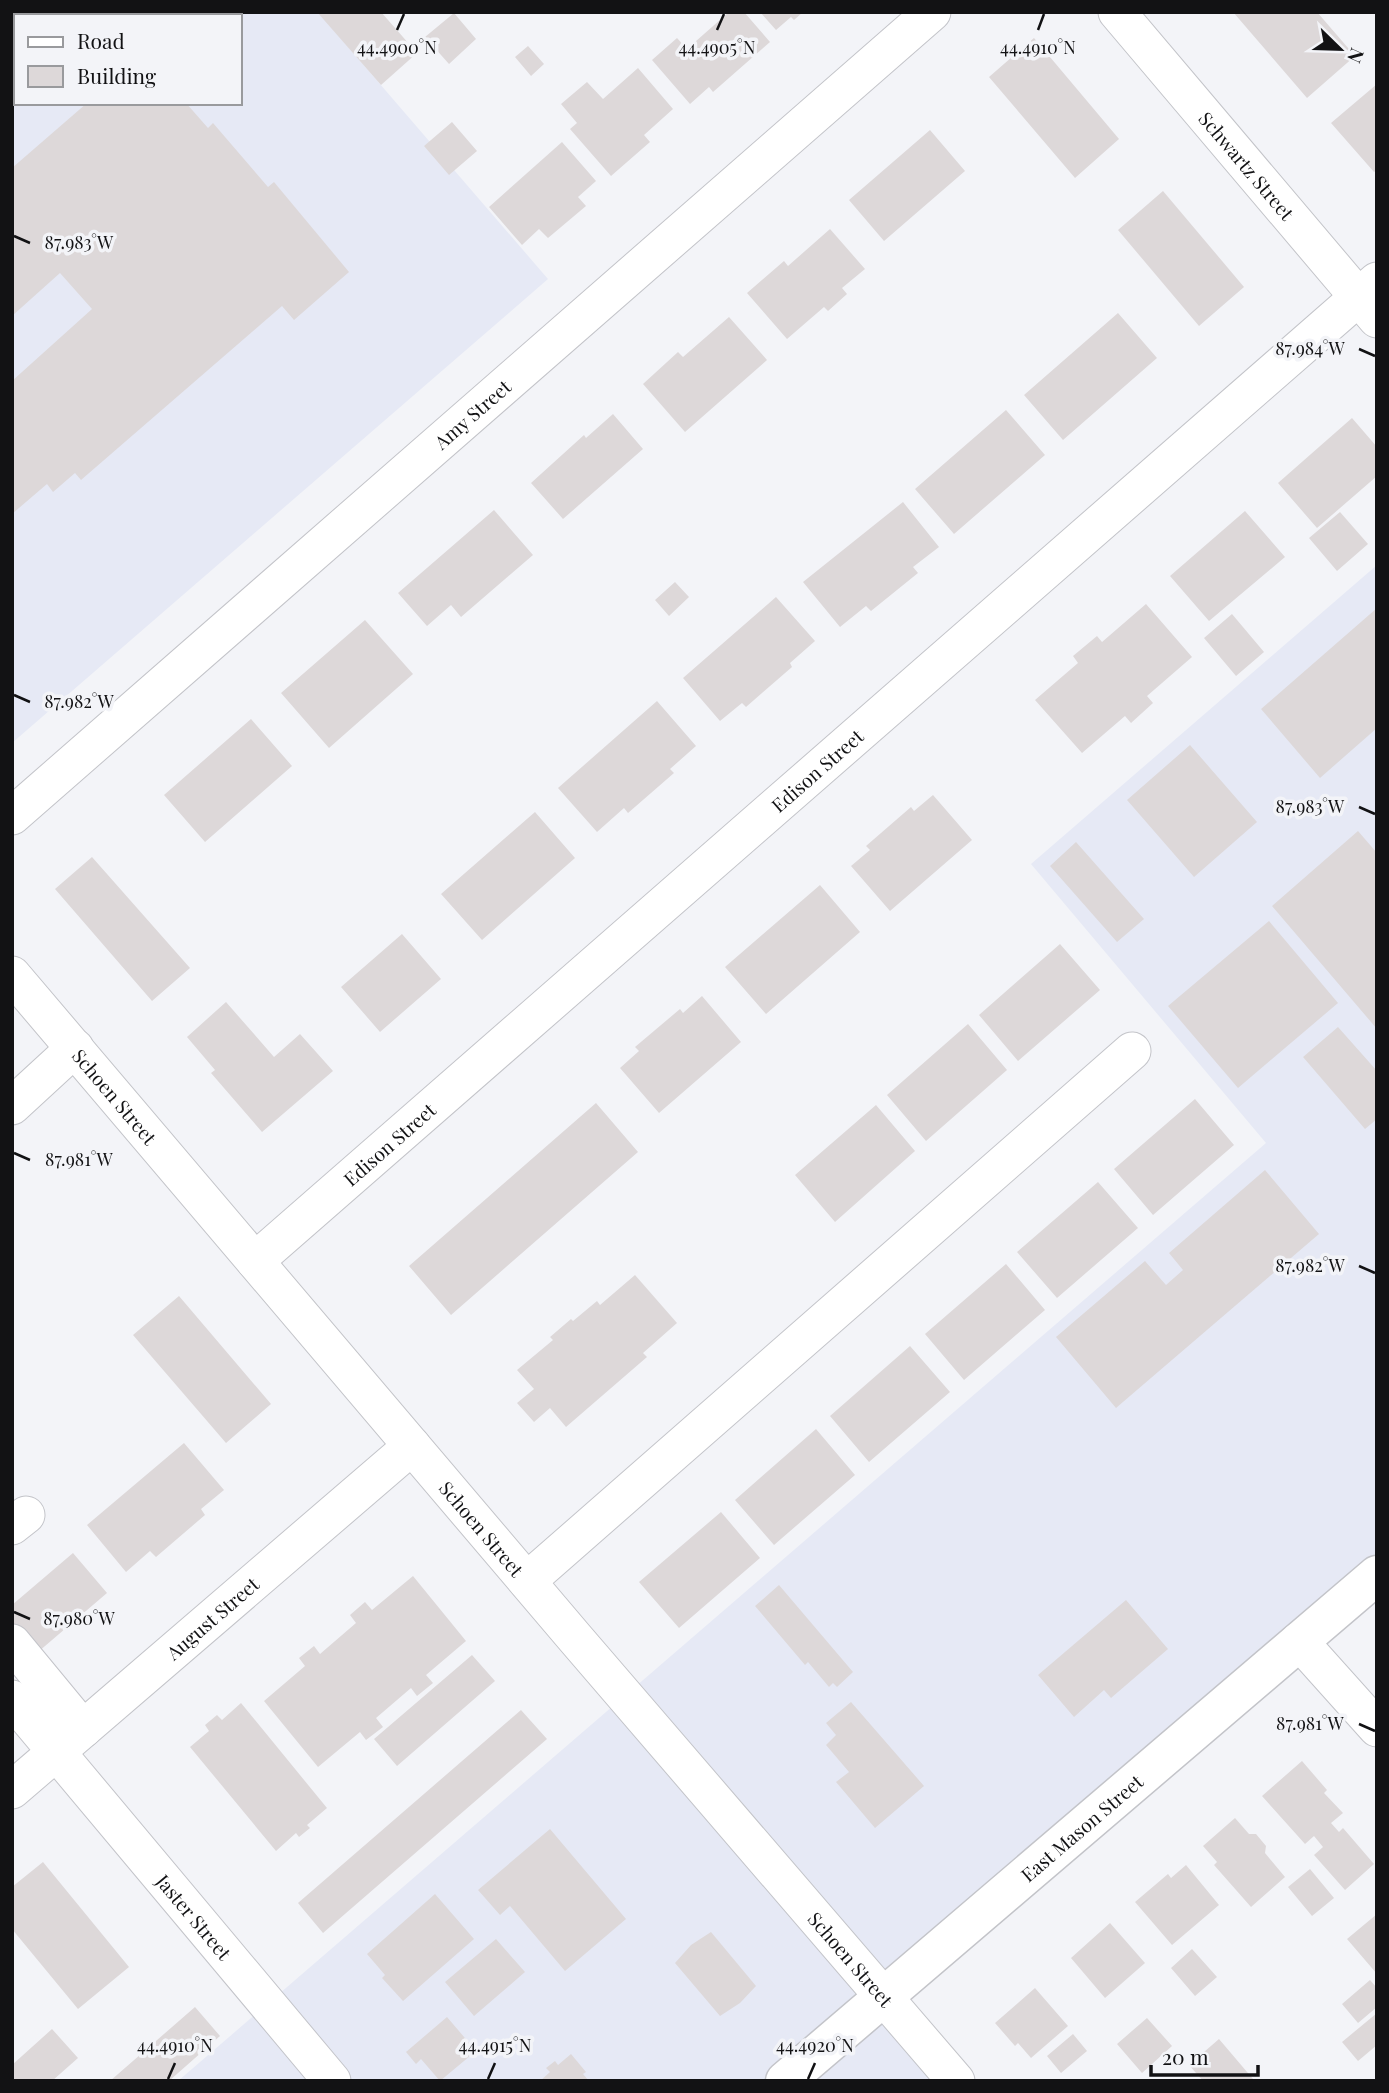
<svg xmlns="http://www.w3.org/2000/svg" width="1389" height="2093" viewBox="0 0 1389 2093" font-family="'Playfair Display',serif">
<style>
.built{fill:#e6e9f5;fill-rule:evenodd}
.building{fill:#ddd8d9}
.lines{fill:none;stroke-linecap:round;stroke-linejoin:round}
.minor-casing{stroke:#c3c4c9;stroke-width:39}
.major-casing{stroke:#c3c4c9;stroke-width:41}
.minor{stroke:#fff;stroke-width:37}
.major{stroke:#fff;stroke-width:38}
.ticks{fill:none;stroke:#121214;stroke-width:2.5}
.labels{text-anchor:middle;dominant-baseline:central;stroke-width:7;stroke-linejoin:round;paint-order:stroke}
.street-label{font-size:19px;fill:#121214;stroke:#f3f4f8}
.ticks-label{font-size:18px;text-anchor:middle;fill:#121214;stroke:#f3f4f8;stroke-width:7;stroke-linejoin:round;paint-order:stroke}
</style>
<rect width="100%" height="100%" fill="#f3f4f8"/>
<!-- built -->
<path class="built" d="M12,12h306l230,267 -536,464zM16,16h224v87h-224z
M1377,565v1010l-495,422 74,84h-778l1088,-938 -235,-279z"/>
<!-- building -->
<path class="building" d="M317,12h64l36,41 -36,32z
M729,12h15l26,30 -57,50 -4,-5 -19,17 -38,-44 25,-22 10,11z
M760,12h43l-9,8 -3,-3 -15,13z
M1233,12h84l38,44 -48,42z
M454,13l22,26 -27,25 -24,-27z
M1034,38l85,101 -44,39 -86,-101z
M528,46l16,18 -13,12 -16,-19z
M638,68l35,41 -29,26 6,7 -39,34 -41,-47 7,-6 -16,-19 26,-22 16,17z
M1377,84v86l-3,2 -43,-49z
M87,103h99l22,25 5,-5 55,64 6,-5 75,90 -55,48 -12,-14 -201,174 -6,-7 -22,19 -6,-8 -35,30v-133l80,-72 -32,-36 -48,43v-148z
M452,122l25,29 -28,24 -25,-29z
M930,130l35,41 -81,70 -35,-41z
M562,142l34,39 -18,16 8,9 -38,32 -9,-9 -17,16 -33,-38z
M1163,191l81,96 -45,39 -81,-96z
M830,229l35,40 -23,19 5,6 -19,17 -4,-4 -37,32 -40,-46 37,-32 4,5z
M1118,313l39,45 -94,82 -39,-45z
M729,317l38,43 -82,72 -42,-48 35,-32 5,5z
M1006,410l39,45 -91,79 -39,-45z
M613,414l30,35 -80,70 -32,-36 53,-48 2,3z
M1352,418l25,29v29l-60,52 -39,-45z
M903,502l36,45 -26,20 5,6 -47,38 -5,-5 -26,21 -37,-45z
M494,510l39,45 -72,62 -10,-12 -24,21 -29,-33z
M1245,511l40,46 -76,64 -39,-45z
M1340,512l28,32 -31,27 -28,-33z
M675,582l14,15 -20,19 -14,-16z
M776,597l39,44 -25,22 2,4 -46,40 -4,-4 -22,18 -37,-43z
M1146,604l46,53 -45,39 6,7 -22,20 -6,-7 -43,37 -47,-53 43,-37 -5,-7 24,-20 5,6z
M1377,608v120l-57,50 -59,-69z
M1232,614l32,38 -28,24 -32,-38z
M365,620l48,54 -84,74 -48,-55z
M657,701l39,45 -26,23 4,4 -46,40 -4,-5 -27,24 -39,-44z
M251,719l41,47 -87,76 -41,-47z
M1190,745l67,77 -63,55 -67,-77z
M933,795l39,45 -82,71 -39,-45 19,-16 -4,-4 45,-39 3,4z
M535,812l40,46 -93,82 -41,-46z
M1358,831l19,22v176l-105,-123z
M1076,842l68,77 -27,23 -67,-76z
M92,857l98,111 -38,33 -97,-112z
M820,885l40,47 -94,82 -41,-47z
M1269,921l69,82 -100,85 -70,-82z
M402,934l39,45 -61,53 -39,-45z
M1060,944l40,46 -82,71 -39,-46z
M702,996l39,46 -82,71 -39,-45 19,-17 -4,-4 45,-38 3,4z
M226,1002l48,55 26,-23 33,37 -71,61 -51,-59 4,-3 -28,-33z
M968,1024l39,46 -81,71 -39,-46z
M1338,1027l39,44v48l-12,10 -62,-72z
M1195,1099l39,46 -81,70 -39,-46z
M596,1103l42,49 -187,163 -42,-49z
M876,1105l39,46 -80,71 -40,-47z
M1265,1170l54,64 -203,174 -60,-71 89,-76 21,24 17,-15 -14,-17z
M1098,1182l40,46 -81,70 -40,-46z
M1006,1264l39,46 -81,70 -39,-46z
M635,1275l42,48 -34,30 4,4 -81,70 -16,-19 -16,14 -17,-19 17,-14 -17,-19 36,-30 -3,-3 21,-18 2,2 24,-20 3,4z
M179,1296l92,108 -45,39 -93,-108z
M910,1346l40,46 -81,70 -39,-46z
M816,1429l39,46 -81,70 -39,-45z
M184,1443l40,47 -23,19 4,6 -49,42 -6,-6 -24,21 -39,-47z
M721,1512l39,46 -81,70 -40,-46z
M73,1553l34,40 -69,59 -26,-30v-17z
M413,1576l53,65 -40,34 7,8 -16,13 -6,-8 -35,30 7,9 -17,13 -6,-8 -42,35 -54,-66 41,-35 -6,-8 15,-12 6,8 36,-31 -6,-8 15,-13 7,8z
M779,1585l74,87 -16,15 -4,-4 -4,4 -21,-25 -3,3 -50,-59z
M1126,1600l42,49 -57,49 -7,-8 -30,27 -36,-42z
M472,1655l23,26 -98,85 -23,-27z
M851,1702l73,84 -49,42 -39,-46 13,-10 -23,-27 10,-10 -10,-12z
M241,1703l86,105 -20,17 3,3 -11,9 -3,-4 -20,18 -86,-104 19,-16 -4,-6 12,-10 5,5z
M521,1710l26,29 -224,194 -25,-30z
M1302,1761l25,29 -3,3 19,20 -12,10 8,9 4,-4 31,36 -29,26 -31,-35 9,-8 -9,-11 -9,8 -43,-48z
M1235,1818l14,16h7l10,12 -1,7 20,24 -34,30 -37,-42 3,-3 -14,-16z
M550,1829l76,90 -61,52 -55,-65 -10,9 -22,-25z
M43,1862l86,105 -51,42 -66,-80v-42z
M1186,1865l33,40 -47,40 -37,-43 33,-28 3,4z
M1310,1869l24,29 -22,18 -24,-29z
M435,1894l39,45 -71,62 -21,-23 3,-3 -18,-21z
M1377,1914v60l-30,-35z
M1110,1923l35,40 -40,35 -34,-40z
M711,1932l45,54 -16,17 -20,13 -45,-53 16,-18z
M496,1939l29,33 -51,44 -29,-34z
M1192,1949l25,28 -22,19 -24,-28z
M1370,1980l7,8v19l-19,16 -16,-19z
M1035,1988l33,38 -37,32 -13,-15 -3,3 -20,-23z
M195,2007l25,29 -51,45h-59z
M1377,2013v32l-19,16 -16,-19z
M447,2017l29,34 -36,30 -19,-22 -5,5 -10,-12z
M1147,2018l25,28 -30,27 -25,-29z
M52,2029l26,29 -26,23h-40v-16z
M1073,2034l14,17 -26,22 -14,-17z
M1219,2039l34,40 -1,2h-49l-14,-16z
M571,2054l15,18 -3,2 6,7h-49l10,-9 -4,-4 9,-7 3,4z"/>
<g class="lines">
<defs>
<g id="minor">
<path id="s1" d="M1117,12l260,307"/>
<path id="s2" d="M12,816l920,-804"/>
<path id="s3" d="M12,975l563,663 381,443"/>
<path d="M12,1106l63,-58"/>
<path id="s4" d="M255,1261l1122,-980"/>
<path d="M12,1526l14,-11"/>
<path d="M527,1581l605,-530"/>
<path d="M1299,1641l78,87"/>
<path d="M12,1643l71,86"/>
<path id="s5" d="M12,1699l320,382"/>
<path id="s6" d="M12,1790l400,-344"/>
</g>
<g id="major">
<path id="s7" d="M785,2081l592,-506"/>
</g>
</defs>
<!-- minor casing -->
<use href="#minor" class="minor-casing"/>
<!-- major casing -->
<use href="#major" class="major-casing"/>
<!-- minor -->
<use href="#minor" class="minor"/>
<!-- major -->
<use href="#major" class="major"/>
</g>
<!-- ticks -->
<path class="ticks" d="M397,30l7,-16M717,30l7,-16M1038,30l6,-16M14,236l16,7M1359,349l16,7M14,695l16,7M1359,807l16,7M14,1153l16,7M1359,1266l16,7M14,1612l16,7M1359,1724l16,7M168,2079l7,-16M488,2079l7,-16M808,2079l7,-16"/>
<g class="labels">
<!-- street labels -->
<g class="street-label">
<text stroke="none"><textPath href="#s1" startOffset="201">Schwartz Street</textPath></text>
<text stroke="none"><textPath href="#s2" startOffset="611">Amy Street</textPath></text>
<text stroke="none"><textPath href="#s4" startOffset="746">Edison Street</textPath></text>
<text stroke="none"><textPath href="#s3" startOffset="159">Schoen Street</textPath></text>
<text stroke="none"><textPath href="#s4" startOffset="178">Edison Street</textPath></text>
<text stroke="none"><textPath href="#s3" startOffset="726">Schoen Street</textPath></text>
<text stroke="none"><textPath href="#s6" startOffset="264">August Street</textPath></text>
<text stroke="none"><textPath href="#s7" startOffset="390">East Mason Street</textPath></text>
<text stroke="none"><textPath href="#s5" startOffset="284">Jaster Street</textPath></text>
<text stroke="none"><textPath href="#s3" startOffset="1293">Schoen Street</textPath></text>
</g>
</g>
<g class="ticks-label">
<text x="397" y="54">44.4900°N</text>
<text x="717" y="54">44.4905°N</text>
<text x="1038" y="54">44.4910°N</text>
<text x="79" y="249">87.983°W</text>
<text x="1310" y="355">87.984°W</text>
<text x="79" y="708">87.982°W</text>
<text x="1310" y="813">87.983°W</text>
<text x="79" y="1166">87.981°W</text>
<text x="1310" y="1272">87.982°W</text>
<text x="79" y="1625">87.980°W</text>
<text x="1310" y="1730">87.981°W</text>
<text x="175" y="2052">44.4910°N</text>
<text x="495" y="2052">44.4915°N</text>
<text x="815" y="2052">44.4920°N</text>
</g>
<!-- border -->
<rect width="1389" height="2093" fill="none" stroke="#121214" stroke-width="28"/>
<!-- legend -->
<rect x="14" y="14" width="228" height="91" fill="#f3f4f8" stroke="#999a9d" stroke-width="2"/>
<rect x="28" y="37" width="35" height="10" fill="#ffffff" stroke="#999a9d" stroke-width="2"/>
<text x="77" y="49" font-size="21" fill="#121214">Road</text>
<rect x="28" y="66" width="35" height="21" fill="#ddd8d9" stroke="#999a9d" stroke-width="2"/>
<text x="77" y="84" font-size="21" fill="#121214">Building</text>
<!-- north arrow -->
<g transform="translate(1340 49) rotate(113)" stroke="#f3f4f8" stroke-width="5" paint-order="stroke">
<path d="M0-5L12 26L0 18L-12 26Z" fill="#121214"/>
<text y="-10" font-size="19" font-weight="bold" text-anchor="middle" fill="#121214">N</text>
</g>
<!-- scale -->
<path d="M1151 2065v10h107v-10" fill="none" stroke="#121214" stroke-width="3.5"/>
<text x="1162" y="2065" font-size="21" fill="#121214" stroke="#f3f4f8" stroke-width="5" paint-order="stroke">20 m</text>
</svg>
